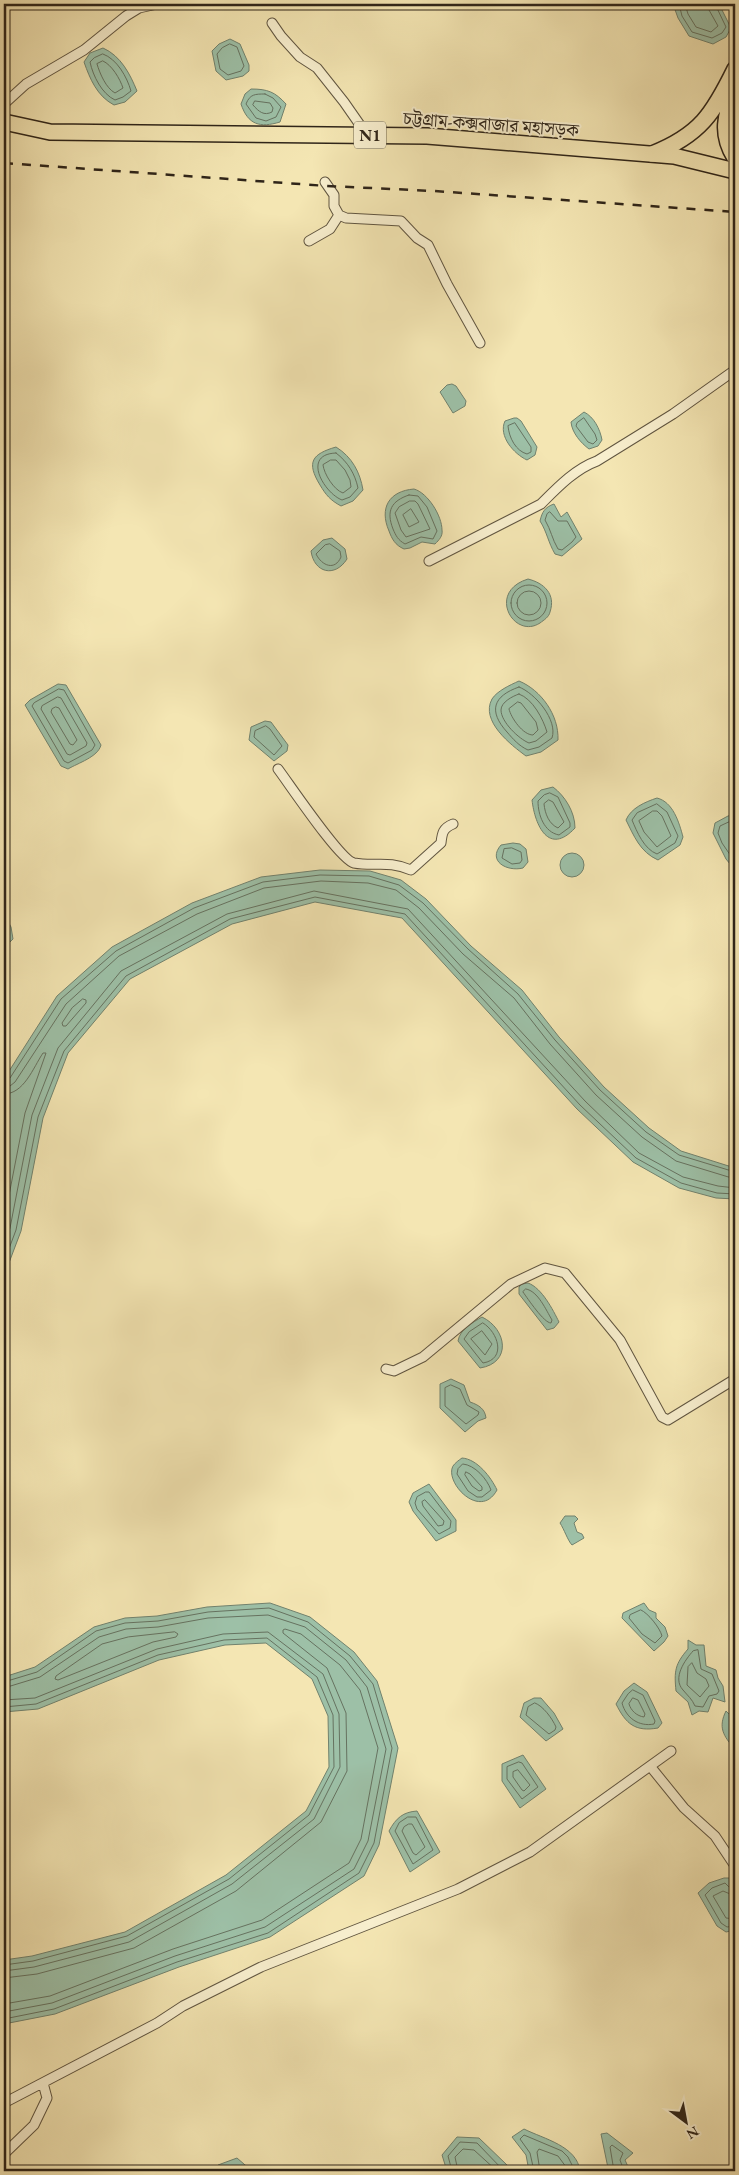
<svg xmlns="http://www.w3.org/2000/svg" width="739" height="2175" viewBox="0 0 739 2175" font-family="'EB Garamond','Noto Serif Bengali',serif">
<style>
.water{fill:#9dc0a7;stroke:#71826e}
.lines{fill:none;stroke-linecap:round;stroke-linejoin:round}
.shore{stroke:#667260;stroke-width:1}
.minor-casing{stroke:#605540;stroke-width:11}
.primary-casing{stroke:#2f2519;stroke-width:18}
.trunk-casing{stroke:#2f2519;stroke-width:18}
.minor{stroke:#f8efce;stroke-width:9}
.primary{stroke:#f4e6b3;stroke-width:15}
.trunk{stroke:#f4e6b3;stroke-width:15}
.rail{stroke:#2f2519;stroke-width:2.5;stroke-dasharray:9 9;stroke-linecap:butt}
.labels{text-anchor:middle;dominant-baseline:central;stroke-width:4;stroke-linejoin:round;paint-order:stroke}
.shield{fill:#f8efce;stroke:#6b624f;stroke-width:1}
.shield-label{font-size:16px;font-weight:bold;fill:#2f2519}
.street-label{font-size:18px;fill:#2f2519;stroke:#f8efce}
</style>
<rect width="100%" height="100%" fill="#f4e6b3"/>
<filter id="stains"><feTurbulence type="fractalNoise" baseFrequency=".004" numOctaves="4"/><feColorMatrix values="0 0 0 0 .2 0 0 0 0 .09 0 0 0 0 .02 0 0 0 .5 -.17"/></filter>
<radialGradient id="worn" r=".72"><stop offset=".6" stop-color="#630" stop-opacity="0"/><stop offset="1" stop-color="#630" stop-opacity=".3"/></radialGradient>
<!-- water -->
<path class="water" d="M673,4h46l12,24 -5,9 -13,7 -24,-8 -11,-18z
M230,39l10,5 9,21v6l-6,5 -17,4 -10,-9 -4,-20 7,-7z
M103,48c18,8 27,26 34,43l-12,11 -11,3c-17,-9 -24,-26 -30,-43l6,-9z
M251,89c17,0 24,3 35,15l-6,18c-20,6 -32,3 -39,-18l4,-10z
M452,384l4,2 10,15 -1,5 -12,7 -13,-21 7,-7z
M584,412c10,5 16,17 18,28l-4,6 -9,3c-8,-6 -17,-16 -18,-27z
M514,418h3l4,3 16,26 -2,8 -8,5c-13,-6 -29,-24 -22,-39z
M336,447c16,10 24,25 27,43l-10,11 -12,5c-11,-6 -15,-11 -21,-21 -14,-23 -8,-31 16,-38z
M414,489c14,4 28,27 28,41 1,6 -3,10 -7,14l-13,-2 -12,6 -6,1c-9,-4 -12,-10 -15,-18 -10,-23 0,-40 25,-42z
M554,504l7,13 6,-5 15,27 -20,17 -7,-2c-7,-12 -8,-22 -15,-33 2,-9 5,-14 14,-17z
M332,538l13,11 2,10c-12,19 -33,14 -36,-8l12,-11z
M528,579c16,4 28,15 22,33 -1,5 -6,8 -10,11 -26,17 -54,-31 -12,-44z
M519,681c22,9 40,34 39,59l-17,12 -15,4c-15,-11 -46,-35 -34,-57 5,-8 18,-14 27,-18z
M58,684l8,1 35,60c-3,12 -23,18 -33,24l-7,-3 -36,-61 5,-5z
M265,721l6,1 17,23 -1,6 -13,10 -25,-21 2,-13z
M553,787c12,9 22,25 22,41 -26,28 -40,-2 -43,-28l9,-10z
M657,798c16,4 22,24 26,39l-3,8 -22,15c-18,-8 -24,-24 -32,-40 5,-12 19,-18 31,-22z
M735,814v56l-9,-11 -13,-26 2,-10 13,-7z
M513,843l7,1 6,5 2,13 -5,6c-16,4 -36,-7 -22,-23z
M560 865a12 12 0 1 1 24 0a12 12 0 1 1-24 0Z
M320,870l50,1 31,9 25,19 45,47 51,44 37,47 45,50 45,41 32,23 54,17v31l-19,-1 -37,-10 -46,-26 -56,-53 -175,-191 -87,-16 -83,22 -102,55 -62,74 -25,65 -22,113 -17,45v-197l53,-83 55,-49 80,-44 69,-26z
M4,914l7,13 2,12 -9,9z
M528,1283c14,5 25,27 31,39l-5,6 -7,2 -28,-36v-7l3,-3z
M482,1317c25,12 30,46 -2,51l-22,-27c2,-12 14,-18 24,-24z
M451,1379l13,6 6,17c9,3 15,7 16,16l-8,3 -13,11 -25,-24v-24z
M462,1458c15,1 29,19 35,32 -17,31 -53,-8 -44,-24 2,-3 6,-6 9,-8z
M429,1484l27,36v11l-20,10 -23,-30 -4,-9 4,-9z
M565,1516h10l3,3 -4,4 3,9 5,2 2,4 -12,7c-4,-4 -8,-16 -12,-22z
M270,1603l40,14 44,35 23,29 21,67 -19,97 -15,31 -94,61 -91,30 -124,47 -51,10v-64l28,-4 93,-24 101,-57 80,-64 23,-44 -1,-51 -16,-37 -46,-36 -41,2 -66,15 -121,49 -34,3v-35l31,-10 59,-40 31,-9 32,-2 50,-9z
M644,1603l5,7 7,3v5l9,9 3,9 -4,6 -10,9 -32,-33 1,-5z
M688,1640l8,5h8l2,21 10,4 2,8 5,8 2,16 -12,-4 -5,14 -9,-1 -7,4 -4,-13 -12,-11c-2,-20 -1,-27 12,-42z
M634,1683l13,9 15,31 -4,5c-23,4 -32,-4 -42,-24l8,-13z
M534,1698h7l13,15 9,16 -17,12 -26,-24 4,-14z
M726,1711l9,9v29c-12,-13 -17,-22 -9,-38z
M523,1755l23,34 -26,19 -18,-27v-17z
M417,1811l23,41 -30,20 -21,-41c7,-13 14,-19 28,-20z
M724,1878h5l6,9v43l-9,2 -9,-6 -19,-33 11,-10z
M524,2129c20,10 53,17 56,42h-51l-3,-16 -14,-18z
M607,2133l26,20 -8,7 5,11h-20l-2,-3 -7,-34z
M457,2137l22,1 28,27 3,6h-63l-5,-16z
M237,2158l15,13h-40l6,-6z"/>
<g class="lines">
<!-- shore -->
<path class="shore" d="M679,4l3,12 10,16 20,6 10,-5 4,-6 -11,-23
M685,4l3,10 8,13 15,5 7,-6 -9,-16 -1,-6
M230,44l7,3 7,19 -3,5 -13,4 -8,-6 -3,-15 5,-6z
M103,54c14,5 24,23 28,37l-8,6 -8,3c-13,-6 -22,-24 -25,-38l4,-4z
M103,61c9,4 17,18 20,27l-8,5c-9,-5 -15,-19 -18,-29z
M265,94l8,4 8,9 -5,10 -10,4 -10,-3 -10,-14c4,-10 9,-10 19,-10z
M255,101l15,2 3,5 -1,4c-8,4 -13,0 -19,-7z
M584,418l11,16 2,6 -4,4 -5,-2 -12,-16 1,-3z
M515,423l16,24v5l-4,2c-11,-3 -18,-16 -19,-28z
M336,453c12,9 19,21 22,35l-8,9 -8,3c-18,-7 -41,-46 -6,-47z
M331,460h5l9,10 5,10 1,7 -8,6c-9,-3 -19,-19 -20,-28z
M409,495l9,1 9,11 10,24 -4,8 -12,-2 -16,7c-7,-4 -9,-8 -12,-15 -7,-18 -2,-28 16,-34z
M410,501h5l3,3 12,25 -24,8 -5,-7 -6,-17 4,-6z
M411,509l8,13 -10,5 -6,-12z
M550,512l8,9h9l9,16 -4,5 -10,8 -4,-1c-6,-10 -7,-19 -13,-29l2,-6z
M330,544l10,7 1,6c-6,14 -19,9 -25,-3l9,-9z
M511 603a18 18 0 1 1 36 0a18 18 0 1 1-36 0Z
M517 603a12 12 0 1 1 24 0a12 12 0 1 1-24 0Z
M519,687c16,6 39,33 33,51l-13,9 -11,3c-9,-4 -15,-11 -21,-18 -19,-21 -14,-36 12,-45z
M59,689l5,1 31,55 -3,5 -24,13 -4,-2 -32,-55 2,-3z
M519,694c14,5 24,25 28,38l-11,9 -7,2c-10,-4 -28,-21 -28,-33 0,-8 12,-14 18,-16z
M58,697l3,1 26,45 -1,3 -16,9 -3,-1 -26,-45 1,-3z
M518,702l3,1 15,19 2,8 -5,5c-10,0 -22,-17 -24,-26z
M56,707l3,1 18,32 -4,5 -3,-1 -19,-32 1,-3z
M266,726l4,3 12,17 -8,9 -20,-18 1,-6z
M550,793l8,4 12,26v4l-11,8c-15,-3 -21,-20 -21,-34l6,-6z
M549,800l4,2 11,20 -6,6c-9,-4 -13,-14 -14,-24z
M657,804l10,8 11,24 -3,7 -18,11c-13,-5 -20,-22 -25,-34l5,-7z
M653,811h4l5,5 9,20 -14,11 -13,-15 -5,-11z
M735,819l-15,7 -2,7 4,10 13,19
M512,848l9,4 1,8 -2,3 -8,1 -10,-6 2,-9z
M83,999l3,1v3l-20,23h-3l-1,-3 10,-15z
M4,1081l6,-3 51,-79 55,-48 78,-43 69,-26 57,-7 49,1 30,9 24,18 45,46 50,45 37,46 45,50 46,42 33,23 56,17
M4,1087l6,-1 5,-4 51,-78 53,-48 78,-42 67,-26 57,-7 47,2 28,7 23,18 44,46 51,44 36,46 46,51 46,42 34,24 59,18
M4,1094c20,0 29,-26 39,-41h3l-21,60 -21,108
M4,1245l6,-17 22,-113 26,-67 63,-77 106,-57 87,-23 94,18 177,192 54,52 44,24 35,9 17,2
M4,1262l12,-32 22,-113 26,-66 62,-75 104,-57 85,-22 90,17 175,191 56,53 45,25 36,10 18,1
M526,1289c12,2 20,21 26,31l-1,3c-7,0 -23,-24 -28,-31z
M483,1323c15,9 24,36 0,40l-19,-24 5,-7z
M482,1331l10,13 -7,11 -14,-16z
M451,1385l9,4 7,16 12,7 -1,3 -12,9 -21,-18v-18z
M463,1464c12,1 24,15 28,26l-9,7h-5l-9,-6 -11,-17 1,-5z
M466,1472l4,2 12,13v3l-3,1 -7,-5 -7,-11z
M426,1492h3l22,29 -1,7 -11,6 -22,-25 -2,-6 2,-6z
M425,1500l19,21 -1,4 -5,1 -15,-20 -1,-4z
M641,1610c7,3 19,18 21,26l-7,7 -13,-9 -13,-16 1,-3z
M175,1632l3,2 -2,3 -23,5 -95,38 -3,-1 1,-3 46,-32 26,-7z
M698,1650l3,19 11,5 7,17 -2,3 -8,2 -6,11 -8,-1c-3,-7 -7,-10 -12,-16 -11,-12 2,-30 10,-39z
M692,1663l5,10 9,6 3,7 -9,11 -13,-12 1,-18z
M4,1682l33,-10 59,-41 29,-8 33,-2 50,-9 61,-4 39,14 42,34 23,28 19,64 -18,95 -15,30 -91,60 -91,29 -123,47 -50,10
M4,1688l36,-11 59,-40 27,-8 32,-2 50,-9 60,-3 37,12 41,33 21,27 19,62 -18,92 -14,28 -89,58 -90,29 -123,47 -48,9
M633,1690l10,5 12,26 -1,3c-15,3 -28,-6 -32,-21l6,-9z
M633,1698l5,2 7,14 -1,3c-7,-1 -13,-6 -15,-13z
M4,1700l31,-2 122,-49 66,-15 45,-2 55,42 16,40 1,53 -26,52 -82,65 -103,58 -95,25 -30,4
M535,1703c8,3 17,15 21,24l-1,3 -6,4 -23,-19 2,-8z
M4,1707l32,-3 122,-49 66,-15 43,-2 50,39 16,38 1,52 -25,48 -80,64 -102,57 -94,25 -29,4
M519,1762l3,1 16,24 -16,12 -15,-20v-12z
M518,1770l12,15 -6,6 -2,-1 -9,-13v-5z
M408,1817h8l17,33 -20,14 -18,-33 4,-8z
M409,1824h3l13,23 -9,8 -3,-2 -11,-22 2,-4z
M735,1889h-4l-6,-6 -13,5 -7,7 16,28 6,4 8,-1
M735,1896l-12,-5 -10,5 13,22 9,1
M4,1978l33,-4 97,-26 102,-57 85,-69 26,-51 -1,-58 -19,-45 -44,-35v-3l2,-1 16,5 39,31 20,25 18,58 -17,91 -12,24 -87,57 -89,29 -123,47 -46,8
M452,2171l-4,-15 12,-14 17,1 27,28
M458,2171l-3,-14 8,-8 11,1 23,21
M534,2171l-4,-18 -10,-14 4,-4 38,16 6,6 7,14
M540,2171l-3,-19 2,-3 19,7 11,15
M614,2171l-4,-24 2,-2 11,8 -3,7 4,11"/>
<defs>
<path id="minor" d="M272,23l9,13 19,21 17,11 27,34 23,33
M4,104l22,-20 58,-34 42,-34 13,-8 18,-4
M325,182l9,13v11l5,9 7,3 55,3 16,17 11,7 19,39 33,59
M309,241l21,-12 9,-14
M429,561l112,-57c16,-16 34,-35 56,-43l76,-47 62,-44
M278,769c12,16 62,91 76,94 22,4 33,-3 57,7l30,-27c1,-10 2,-15 12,-19
M386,1369l8,2 29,-14 88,-73 34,-16 20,5 55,67 42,77 6,3 67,-41
M650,1766l34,42 31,28 20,30
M4,2103l153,-80 26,-17 78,-39 197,-78 72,-37 141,-101
M4,2154l30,-29 13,-27 -4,-15"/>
<path id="primary" d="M735,91c-10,24 -15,43 0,67
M652,154c48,-19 61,-40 83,-85"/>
<path id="trunk" d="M4,122l46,10 377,4 247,20 61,15"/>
</defs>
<!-- minor casing -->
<use href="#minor" class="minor-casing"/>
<!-- primary casing -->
<use href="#primary" class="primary-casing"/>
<!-- trunk casing -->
<use href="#trunk" class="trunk-casing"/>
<!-- minor -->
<use href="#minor" class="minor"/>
<!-- primary -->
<use href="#primary" class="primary"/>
<!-- trunk -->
<use href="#trunk" class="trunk"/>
<!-- rail -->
<path class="rail" d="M4,163l323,23 107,5 301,21"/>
</g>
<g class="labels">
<!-- shield labels -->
<rect class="shield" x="354" y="121.5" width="32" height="27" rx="4"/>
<g class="shield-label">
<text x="370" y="135">N1</text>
</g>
<!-- street labels -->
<g class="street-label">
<text transform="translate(491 124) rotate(4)">চট্টগ্রাম-কক্সবাজার মহাসড়ক</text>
</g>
</g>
<!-- margin -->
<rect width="739" height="2175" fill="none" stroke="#f4e6b3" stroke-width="20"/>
<rect x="5" y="5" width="729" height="2165" fill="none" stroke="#2f2519" stroke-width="2.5"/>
<rect x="10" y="10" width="719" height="2155" fill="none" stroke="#2f2519"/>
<!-- north arrow -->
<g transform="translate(686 2122) rotate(148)" stroke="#f8efce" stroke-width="4" paint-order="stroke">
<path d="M0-4L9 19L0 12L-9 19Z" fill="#2f2519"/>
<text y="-8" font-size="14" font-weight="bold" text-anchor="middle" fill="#2f2519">N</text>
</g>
<rect width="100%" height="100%" filter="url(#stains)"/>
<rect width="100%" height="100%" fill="url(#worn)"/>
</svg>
